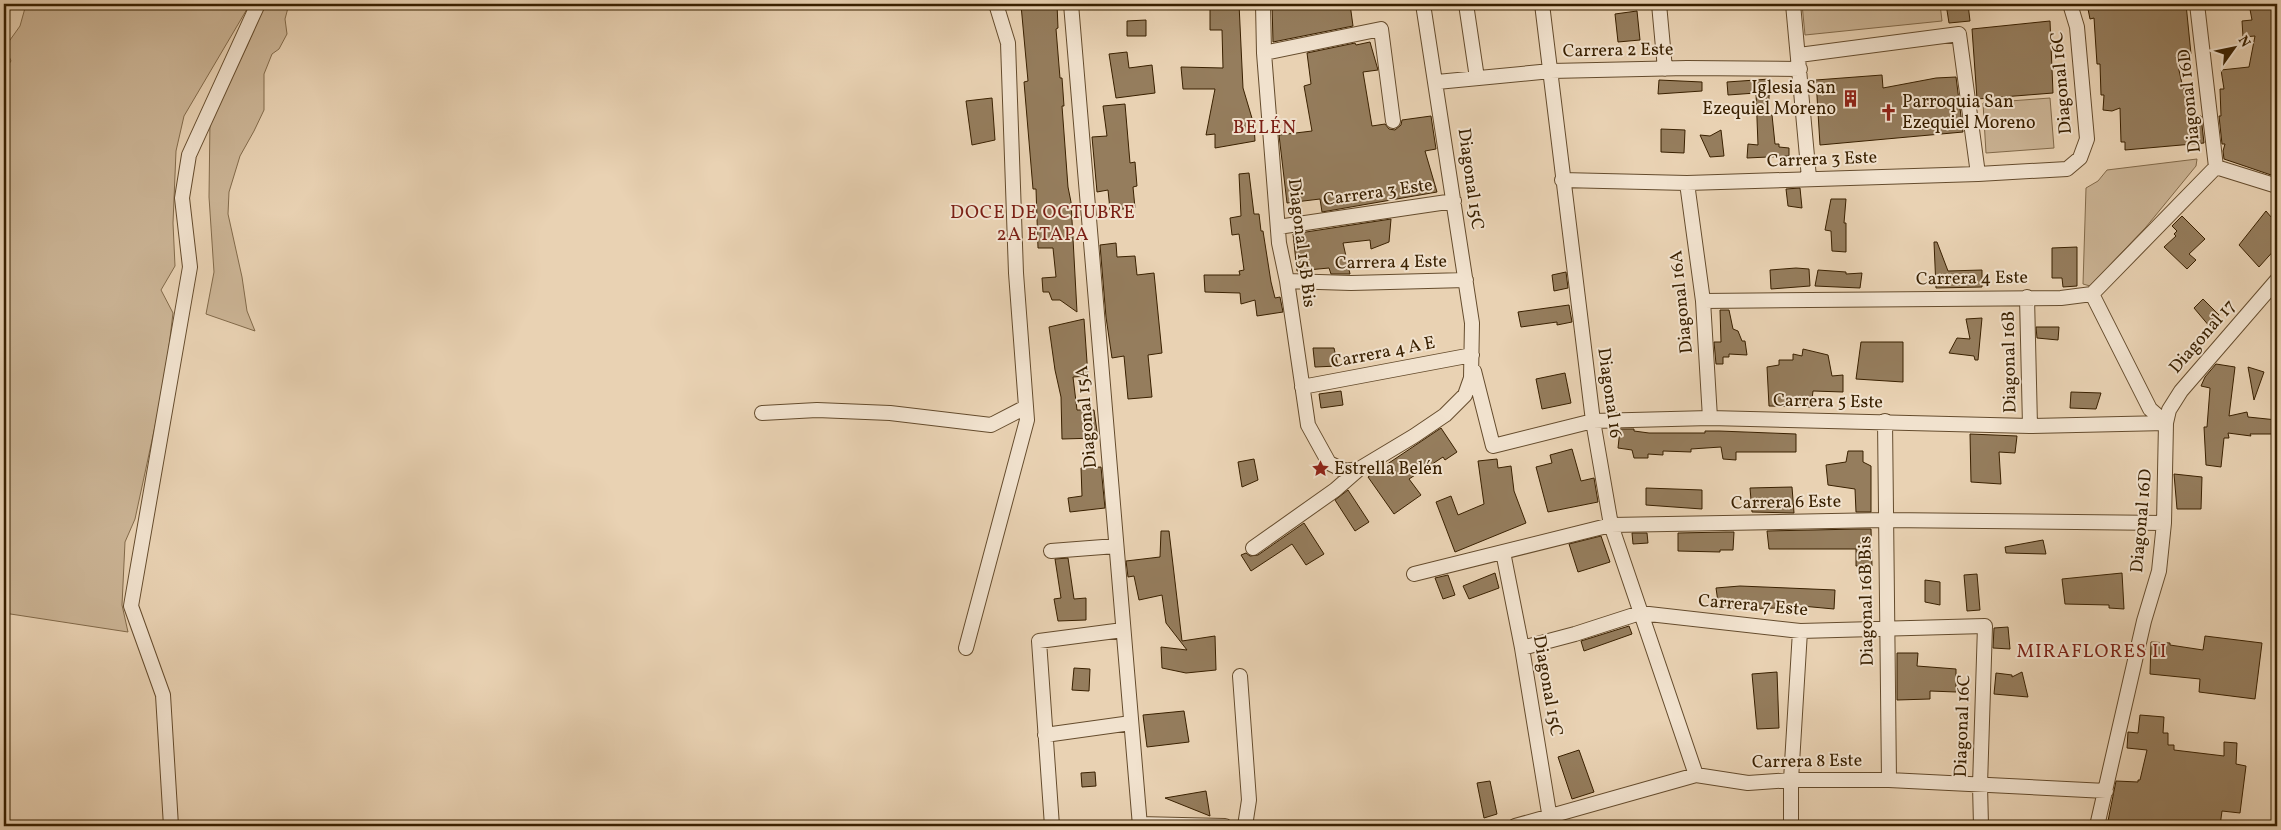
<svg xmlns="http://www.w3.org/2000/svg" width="2281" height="830" viewBox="0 0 2281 830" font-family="Vollkorn,serif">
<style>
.green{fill:#cbb495;stroke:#826a4a}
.building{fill:#957d5d;stroke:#392000}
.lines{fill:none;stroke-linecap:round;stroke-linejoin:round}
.street-casing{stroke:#654c2d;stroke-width:16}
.street{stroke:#f1e2ce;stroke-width:14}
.labels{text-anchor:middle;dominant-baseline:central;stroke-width:4;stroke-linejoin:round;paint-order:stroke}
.street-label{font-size:18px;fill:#392000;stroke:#f1e2ce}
.poi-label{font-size:18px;fill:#392000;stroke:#f1e2ce;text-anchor:start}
.neighbourhood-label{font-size:19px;letter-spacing:1px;fill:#7a1f14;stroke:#f1e2ce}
</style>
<rect width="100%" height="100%" fill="#e9d2b3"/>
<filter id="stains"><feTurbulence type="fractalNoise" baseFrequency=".004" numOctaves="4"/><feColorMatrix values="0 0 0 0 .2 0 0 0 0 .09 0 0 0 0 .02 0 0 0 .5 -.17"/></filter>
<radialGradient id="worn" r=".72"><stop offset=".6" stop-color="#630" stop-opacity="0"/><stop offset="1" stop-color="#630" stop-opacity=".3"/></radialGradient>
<!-- green -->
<path class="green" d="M31,4h219l-66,112 -8,35 -3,72 2,43 -14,24 12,23 -8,67 -30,139 -10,23 -3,63 6,27 -124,-19v-542l7,-10 -6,-14 15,-21 5,-18z
M264,4h25l-4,15 2,15 -8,15 -7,5 -8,20v36l-10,21 -14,25 -11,36 -1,22 14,63 5,34 8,20 -49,-17 8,-42 -5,-75 1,-78 37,-73z
M1802,4h138l2,17 -137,14z
M2050,98l4,50 -68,5 -3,-50z
M2197,159l-1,7 -50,61 -56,59 -7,-2 3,-96 12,-7 9,-11z"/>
<!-- building -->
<path class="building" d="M1057,4l1,24 -2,1 4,49h2l2,28h-2l6,81 3,15 6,110 -17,-12h-8l-3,-8h-6l-1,-14 14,-1 -3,-29h-15l-2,-59h-3l-9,-107 4,-1 -7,-76z
M1210,4h29l4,84 11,37 1,16 -40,7v-14l-9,1 9,-46h-32l-2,-22 42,1 -1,-38h-12z
M1272,4h78l3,22 -80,16z
M1946,4h22l2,17 -21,2z
M2087,4h99l5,50 -15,3 7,31 11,1v23h2v5l5,-1 3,27 -79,7v-8h-4l-1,-34 -8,3 -9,-1 1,-15h-3l-1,-31h-3l-3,-46 -4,1z
M2249,4h28v173l-53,-18 -1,-8 2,-7h-3l-3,-28h2l-1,-27h4l-3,-19 28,-3 6,-31 -12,1 -1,-16 10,-1z
M1637,11l3,29 -22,2 -3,-28z
M1146,20v16h-19v-15z
M2050,21l3,72 -76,6 -5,-70z
M1370,42l8,28 -15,2 9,54 13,-2 4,5 6,1 6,-5 1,-5 29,-4 5,33 -11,2 12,41 -115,20 -2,-13 -33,4 -8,-68 33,-4 -8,-45 7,-2 -4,-31 48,-10 1,2z
M1127,52l2,16 23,-3 3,28 -39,5 -7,-44z
M1882,75l1,13 53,-10 20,-1 7,55 -143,13 -4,-65z
M1770,79l-2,36h4l3,29h4v3l10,1v8l-42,2 1,-14 10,1 -2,-52 -28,2 -1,-13z
M1659,80l43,2v9l-44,3z
M992,98l3,42 -23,5 -6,-44z
M1125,104l5,59 5,-1 2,24 -4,1 2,21 -25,2 -2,-20 -11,2 -5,-55 15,-1 -4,-30z
M1661,129l24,1 -1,23 -23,-1z
M1721,130l3,26 -14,1 -10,-22 10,1z
M1249,173l5,41h5l2,17h2l8,51 4,16 5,-1 3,15 -26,4 -2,-16 -14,4 -1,-11 -35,-1 -1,-17h36l-1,-4 5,-1 -5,-36 -7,1 -2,-17 11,-2 -2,-42z
M1800,188l2,20 -14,-2 -2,-17z
M1831,199h15l-2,24h2v29l-14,-1 -1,-20 -6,-1z
M2266,211l11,13v23l-18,20 -20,-22z
M2182,216l23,23 -16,15 7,6 -9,9 -23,-22 12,-11 -2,-2 3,-3 -5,-5z
M1391,219l-2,23 -18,7 -1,-9 -27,3 7,31h-19l-2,-6 -32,3 -4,-37z
M1934,242h3l11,29 34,-1v17l-46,1z
M1116,243l1,14 18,-1 2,19 17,-2 8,80 -14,2 4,42 -24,2 -4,-43 -12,2 -6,-41 -6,-72z
M2077,247v39l-14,1 -1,-9h-10v-30z
M1796,268l13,1 1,17 -39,3 -1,-19z
M1818,270l28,2v2l16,-1 -2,15 -45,-2z
M1566,272l2,16 -14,3 -2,-16z
M2203,299l16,16 -9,12 -16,-19z
M1569,305l3,17 -15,3v-3l-36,5 -3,-15z
M1720,310h9l4,19 5,2 4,10h3l2,14 -18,-1v3h-6v7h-7l-2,-22h7z
M1982,318l-4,42h-3l-1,-4 -25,-3 8,-15 13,1 -4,-20z
M1084,319l4,57 -15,1 4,33h17l4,28 -36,1 -1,-42 -6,-27 -6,-43z
M2036,327h23l-1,13 -21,-2z
M1861,342h42v40l-47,-3z
M1313,348h21l4,18 -23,1z
M1803,349l25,6 4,21 11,-1v17l-30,-1 -2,16 -42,-1 -2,-39 12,-2v-5h14v-6l9,2z
M2216,364l19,3 -6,49 18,-4 1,5 29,3v14h-27l1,2 -23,-3 1,5h-5l-3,29 -15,-2 -2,-38h3l3,-39 -9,-2 4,-9z
M2248,367l16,5 -10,28z
M1565,373l6,30 -29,6 -6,-30z
M1341,391l2,14 -22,3 -2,-14z
M2071,392l30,1 -5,16 -26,-1z
M1441,428l16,24 -12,8 -2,-3 -34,22 12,16 -27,19 -26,-37z
M1620,429h14v2l15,2h56v-2h14l77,3v18h-60v8l-13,-1 -2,-12 -30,2v3l-28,-1v4l-15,-1v4h-14l-2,-8 -14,-2z
M1970,434l47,2 -2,17 -16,-1 2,32 -30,-2z
M1572,449l9,32 13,-3 4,24 -50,10 -12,-45 16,-4 -2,-8z
M1848,451h15v11l8,4v46h-15l-1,-23 -27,-4 -2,-20 20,-3z
M1254,459l4,21 -16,7 -4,-25z
M1497,459l1,9 13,-2 3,25 12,32 -71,29 -19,-50 15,-6 7,19 26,-11 -6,-43z
M1101,467l4,41 -35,4 -2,-14 14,-2 -1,-28z
M2174,474l28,3 -1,32h-24z
M1792,487l2,26 -42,-1 -2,-24z
M1646,488l56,2v19l-56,-4z
M1348,490l21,32 -14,9 -20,-31z
M1304,523l20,31 -18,11 -14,-21 -41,27 -10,-16 5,-2 4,3 8,-1z
M1858,529h13l1,37h-16v-17h-87l-2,-18z
M1161,531h8l13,110 33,-5 1,34 -30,3 -24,-5 -1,-21 26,3 -21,-27 -4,-28 -23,5 -5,-24 -6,1 -2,-16 34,-4z
M1726,532h8l-1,18h-13v2l-42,-1v-18z
M1632,533h15l1,10 -15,1z
M1601,536l9,26 -32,10 -9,-28z
M2043,540l3,14 -40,-1 -1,-6z
M1068,558l6,41 12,-1v22l-28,1 -4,-22 7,-1 -6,-39z
M1495,573l4,15 -30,11 -6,-13z
M2122,573l2,36 -15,-1v-3l-44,-1 -3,-25z
M1977,574l3,36 -13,1 -3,-36z
M1448,575l7,20 -12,4 -8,-21z
M1925,580l15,2v23l-15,-3z
M1740,586l95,4 -1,19 -54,-5v4l-61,1 -3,-21z
M1629,626l3,8 -48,17 -3,-10z
M2008,627l2,22 -17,-1 1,-20z
M2205,636l57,7 -7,56 -56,-7 1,-13 -50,-5 1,-32 19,1v2l33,5z
M1897,653h21l-1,13 39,3v23l-26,-1v8l-33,1z
M1074,668l16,1 -1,22 -17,-1z
M1777,672l2,56 -22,1 -5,-55z
M2022,672l6,25 -34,-3 2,-21 16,2v2z
M1184,711l5,31 -42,5 -4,-32z
M2140,715l24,2 -1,16h5v12h6v5l50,6v-14l13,1 -1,21 10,2 -6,47 -18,-2 -2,15h-38l-50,-4v4h-25l9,-45 22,1v-2h2l7,-30 -20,-2 1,-16 10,1z
M1579,750l15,42 -22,7 -14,-42z
M1095,772l1,14 -14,1 -1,-14z
M1490,781l7,33 -13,4 -7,-35z
M1206,791l4,25 -45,-18z"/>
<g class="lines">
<defs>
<path id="street" d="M1071,4l69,822
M1263,4l1,49 15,190 8,38 21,144 21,38 16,8 14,-2 55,-33 31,-21 20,-20 6,-17 1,-55 -49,-319
M1466,4l11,74
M1542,4l51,417 18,104 85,250
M1659,4l6,65
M1793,4l16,174
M1264,53l117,-24 12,92
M1799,55l160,-21 19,140
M1437,82l114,-11 136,-3 113,1
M2216,167l61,19
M1562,180l125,3 291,-9 89,-5 13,-11 7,-19 -10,-112 -7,-23
M1687,183l16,118 7,117
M1278,227l176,-26
M1287,281l64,2 115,-3
M2092,294l124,-127 -19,-163
M2092,294l58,115 16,14
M2027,297l3,129
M1703,301l358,-3 31,-4
M1474,371l19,75 100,-25 117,-3 320,8 136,-3
M1302,387l170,-32
M762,413l55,-3 73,3 101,12 33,-17
M1885,421l4,359
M1253,548l82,-58 24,-21
M1051,551l65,-5
M1503,552l19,96 29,177
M1414,574l197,-49 274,-5 279,3
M966,648l61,-228 -11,-147 -8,-230 -12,-39
M1522,648l53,-14 65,-21 160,18 185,-5 -5,159 1,41
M1240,676l9,124 -4,26
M1045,735l86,-12
M1139,824l86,2
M171,826l-8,-131 -32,-89 59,-339 -8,-69 7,-43 69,-151
M1052,826l-13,-185 84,-11
M1515,826l181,-51 52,8 43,-3h98l217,11
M1791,826v-46l9,-149
M2097,826l47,-205 15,-50 5,-48 2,-100 3,-13 12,-19 96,-111"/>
</defs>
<!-- street casing -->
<use href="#street" class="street-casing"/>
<!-- street -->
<use href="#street" class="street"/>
</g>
<!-- icons -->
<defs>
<symbol id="building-bare" viewBox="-9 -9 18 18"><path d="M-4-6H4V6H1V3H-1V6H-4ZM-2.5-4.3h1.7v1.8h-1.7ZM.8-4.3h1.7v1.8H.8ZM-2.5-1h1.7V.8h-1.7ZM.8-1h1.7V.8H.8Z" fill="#8f2418" stroke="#f1e2ce" stroke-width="2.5" paint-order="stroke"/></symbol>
<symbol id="church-bare" viewBox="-9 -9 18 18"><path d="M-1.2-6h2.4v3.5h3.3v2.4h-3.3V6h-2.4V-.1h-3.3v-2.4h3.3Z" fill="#8f2418" stroke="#f1e2ce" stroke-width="2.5" paint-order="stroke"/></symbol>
<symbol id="sight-bare" viewBox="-9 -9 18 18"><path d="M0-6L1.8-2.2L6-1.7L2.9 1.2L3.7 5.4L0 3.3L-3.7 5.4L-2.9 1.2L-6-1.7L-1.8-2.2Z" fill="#8f2418" stroke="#f1e2ce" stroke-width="2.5" paint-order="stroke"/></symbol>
</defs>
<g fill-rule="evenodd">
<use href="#building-bare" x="1838" y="86" width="25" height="25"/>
<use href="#church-bare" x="1876" y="100" width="25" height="25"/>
<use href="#sight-bare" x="1308" y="456" width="25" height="25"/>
</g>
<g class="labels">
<!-- street labels -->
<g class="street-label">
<text transform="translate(1618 51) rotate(-1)">Carrera 2 Este</text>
<text transform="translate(2062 83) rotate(-95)">Diagonal 16C</text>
<text transform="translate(2190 101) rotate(-96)">Diagonal 16D</text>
<text transform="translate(1822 160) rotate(-2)">Carrera 3 Este</text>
<text transform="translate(1470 179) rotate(82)">Diagonal 15C</text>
<text transform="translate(1378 193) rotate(-8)">Carrera 3 Este</text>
<text transform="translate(1301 243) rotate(83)">Diagonal 15B Bis</text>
<text transform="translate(1391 263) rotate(-1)">Carrera 4 Este</text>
<text transform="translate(1972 279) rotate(-1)">Carrera 4 Este</text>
<text transform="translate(1682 302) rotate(-96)">Diagonal 16A</text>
<text transform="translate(2203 337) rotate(-49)">Diagonal 17</text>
<text transform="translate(1383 353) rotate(-11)">Carrera 4 A E</text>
<text transform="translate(2010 362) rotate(-91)">Diagonal 16B</text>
<text transform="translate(1609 393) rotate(82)">Diagonal 16</text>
<text transform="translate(1828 402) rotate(1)">Carrera 5 Este</text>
<text transform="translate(1087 417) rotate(-95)">Diagonal 15A</text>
<text transform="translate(1786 503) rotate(-1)">Carrera 6 Este</text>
<text transform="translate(2142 521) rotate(-85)">Diagonal 16D</text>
<text transform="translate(1867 601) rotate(-91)">Diagonal 16B Bis</text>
<text transform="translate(1753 606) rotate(5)">Carrera 7 Este</text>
<text transform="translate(1547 686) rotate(80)">Diagonal 15C</text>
<text transform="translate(1963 726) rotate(-88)">Diagonal 16C</text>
<text transform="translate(1807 762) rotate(-1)">Carrera 8 Este</text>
</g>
<!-- poi labels -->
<g class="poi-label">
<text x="1836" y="88" text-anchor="end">Iglesia San<tspan x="1836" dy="21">Ezequiel Moreno</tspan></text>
<text x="1902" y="102">Parroquia San<tspan x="1902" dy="21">Ezequiel Moreno</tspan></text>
<text x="1334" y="469">Estrella Belén</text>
</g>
<!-- neighbourhood labels -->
<g class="neighbourhood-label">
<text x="1265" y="128">BELÉN</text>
<text x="1043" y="213">DOCE DE OCTUBRE<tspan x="1043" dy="22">2A ETAPA</tspan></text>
<text x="2092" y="652">MIRAFLORES II</text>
</g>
</g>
<!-- margin -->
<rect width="2281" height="830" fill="none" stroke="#e9d2b3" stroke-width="20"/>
<rect x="5" y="5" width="2271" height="820" fill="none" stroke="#392000" stroke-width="2.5"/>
<rect x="10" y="10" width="2261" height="810" fill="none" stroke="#392000"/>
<!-- north arrow -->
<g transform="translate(2234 48) rotate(57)" stroke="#f1e2ce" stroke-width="4" paint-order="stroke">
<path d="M0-4L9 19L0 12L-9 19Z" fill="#392000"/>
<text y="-8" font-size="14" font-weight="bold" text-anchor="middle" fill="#392000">N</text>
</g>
<rect width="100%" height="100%" filter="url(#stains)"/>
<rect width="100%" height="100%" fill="url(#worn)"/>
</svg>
